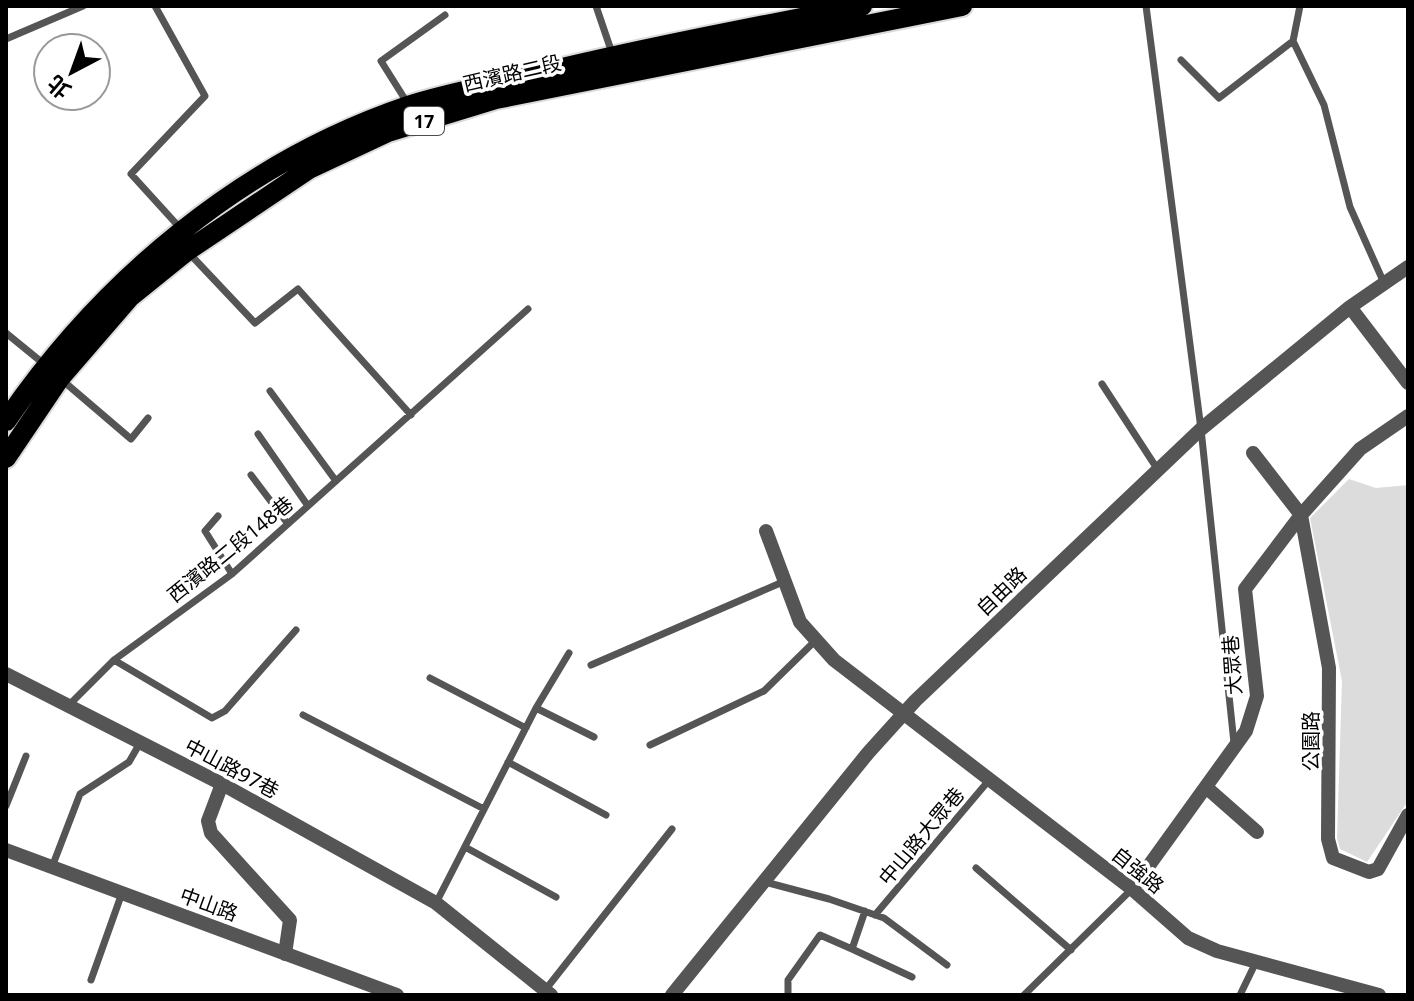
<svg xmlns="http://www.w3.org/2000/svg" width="1414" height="1001" viewBox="0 0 1414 1001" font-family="'Noto Sans','Noto Sans TC',sans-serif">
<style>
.green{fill:#dcdcdc}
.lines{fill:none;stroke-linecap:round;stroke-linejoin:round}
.primary-casing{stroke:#dbdbdb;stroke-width:24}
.service{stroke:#555;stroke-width:7}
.minor{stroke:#555;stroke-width:14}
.primary{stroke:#000;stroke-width:20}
.labels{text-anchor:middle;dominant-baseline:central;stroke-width:7;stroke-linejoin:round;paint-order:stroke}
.shield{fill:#fff;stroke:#4c4c4c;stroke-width:2}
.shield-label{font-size:18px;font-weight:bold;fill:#000}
.street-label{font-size:20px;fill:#000;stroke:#fff}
</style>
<rect width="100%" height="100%" fill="#fff"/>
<!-- green -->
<path class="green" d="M1349,479l27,9 32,-3v316l-41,61 -27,-13 -3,-11 5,-157 -32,-163z"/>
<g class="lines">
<defs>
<path id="primary" d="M6,421c97,-142 237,-259 402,-315 34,-11 70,-18 105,-26 115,-29 232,-51 349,-74
M6,458l54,-80 70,-81 57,-46 122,-82 79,-37 108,-33 466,-93"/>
</defs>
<!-- primary casing -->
<use href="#primary" class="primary-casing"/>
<!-- service -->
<path class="service" d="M155,6l50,90 -74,78 50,55
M596,6l16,47
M1146,6l55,423 33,314
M6,39l77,-33
M1293,41l7,-35
M1181,60l38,38 74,-57 31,64 26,102 34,76
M408,104l-27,-43 64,-46
M188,252l67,71 43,-34 113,126
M6,333l38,31
M62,380l69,59 17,-21
M1102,384l56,86
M270,391l66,90
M258,434l50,72
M251,475l37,49
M218,516l-13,15 27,43
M114,660l98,58 13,-7 71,-81
M591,665l194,-84
M430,678l96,50
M68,706l46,-46 118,-86 296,-265
M536,708l58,29
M303,715l181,94
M650,745l114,-54 52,-51
M508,762l98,53
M6,806l20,-50
M465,847l91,50
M52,867l28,-73 49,-32 11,-19
M976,868l95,82
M765,882l64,17 55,19 63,47
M436,903l100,-195 33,-55
M865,911l-13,38 60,28
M875,915l115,-136
M91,980l31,-87
M546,989l126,-160
M788,995v-15l32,-45 32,14
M1024,995l108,-106
M1240,995l16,-33"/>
<!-- minor -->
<path class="minor" d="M1350,307l58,76
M1253,453l48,62 28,153 -1,171 5,19 36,14 9,-3 30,-54
M766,531l34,91 34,38 298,229 56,49 29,13 162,44
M6,674l216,110 214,119 115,92
M222,784l-14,37 3,12 79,87 -5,34
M1207,788l50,44
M6,850l391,145
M1132,889l114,-158 11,-35 -12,-107 56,-74 59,-66 48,-33
M672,995l196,-242 47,-52 286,-272 149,-122 58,-40"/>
<!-- primary -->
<use href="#primary" class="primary"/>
</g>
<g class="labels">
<!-- shield labels -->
<rect class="shield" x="404" y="107" width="40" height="28" rx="6"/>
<g class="shield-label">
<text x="424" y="121">17</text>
</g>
<!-- street labels -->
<g class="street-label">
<text transform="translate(512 73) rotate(-13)">西濱路二段</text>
<text transform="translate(230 549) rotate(-39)">西濱路二段148巷</text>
<text transform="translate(1001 591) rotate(-44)">自由路</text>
<text transform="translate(1232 665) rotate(-94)">大眾巷</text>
<text transform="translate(1310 741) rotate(-90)">公園路</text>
<text transform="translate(232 768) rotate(28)">中山路97巷</text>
<text transform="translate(921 836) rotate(-50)">中山路大眾巷</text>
<text transform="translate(1138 870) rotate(39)">自強路</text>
<text transform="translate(209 904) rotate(20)">中山路</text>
</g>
</g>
<!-- border -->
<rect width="1414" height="1001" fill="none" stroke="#000000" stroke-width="16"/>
<!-- north arrow -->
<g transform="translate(72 72) rotate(221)"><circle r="38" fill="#ffffff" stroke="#999999" stroke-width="2"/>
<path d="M0-6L14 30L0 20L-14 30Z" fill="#000000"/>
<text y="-12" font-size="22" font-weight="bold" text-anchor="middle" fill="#000000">北</text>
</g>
</svg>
